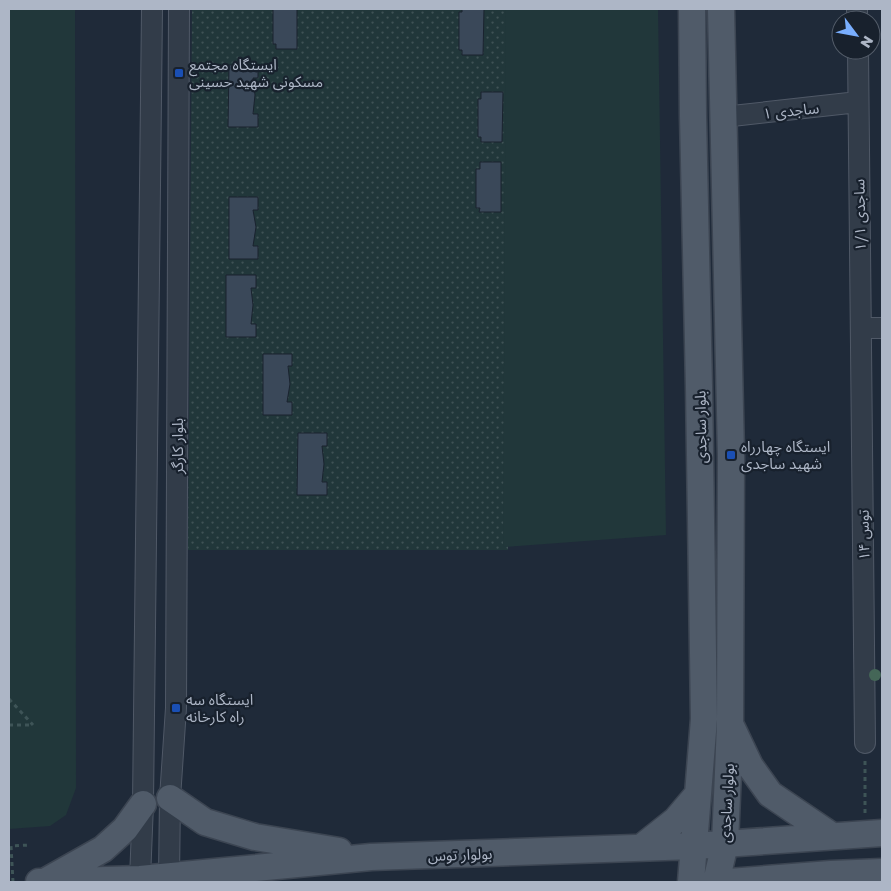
<svg xmlns="http://www.w3.org/2000/svg" width="891" height="891" viewBox="0 0 891 891" font-family="'Golos Text','Noto Sans Arabic',sans-serif">
<style>
.park{fill:url(#park-dots)}
.garden{fill:#21373a}
.building{fill:#3a4859;stroke:#1a232f}
.lines{fill:none;stroke-linecap:round;stroke-linejoin:round}
.minor-casing{stroke:#505967;stroke-width:22}
.major-casing{stroke:#3c4552;stroke-width:29}
.path{stroke:#3e5457;stroke-width:3;stroke-dasharray:4 4;stroke-linecap:butt}
.minor{stroke:#323c49;stroke-width:20}
.major{stroke:#505b69;stroke-width:26}
.tree{fill:#446657}
.transit-dot{fill:#1a4fb4;stroke:#18212d;stroke-width:2}
.labels{text-anchor:middle;dominant-baseline:central;stroke-width:4.5;stroke-linejoin:round;paint-order:stroke}
.poi-label{font-size:15px;fill:#adb6c6;stroke:#18212d;text-anchor:start}
.street-label{font-size:15px;fill:#adb6c6;stroke:#18212d}
</style>
<defs>
<pattern id="park-dots" width="8" height="8" patternUnits="userSpaceOnUse" patternTransform="scale(1.25)"><rect width="8" height="8" fill="#21373a"/><path d="M2 2h.1M6 6h.1" fill="none" stroke="#3f5255" stroke-width="1.8" stroke-linecap="round"/></pattern>
</defs>
<rect width="100%" height="100%" fill="#1f2a39"/>
<!-- park -->
<path class="park" d="M192,9h320l-4,541h-320z"/>
<!-- garden -->
<path class="garden" d="M9,9h66l1,779 -10,27 -16,11 -41,3z
M506,9h152l8,526 -163,12z"/>
<!-- building -->
<path class="building" d="M273,9h24v40h-21v-5h-3z
M462,9h22l-1,46h-21v-5h-3v-38h3z
M229,65h29v13h-5l2,17 -2,19h5v13h-30z
M481,92h22l-1,50h-21v-5h-3v-38h3z
M480,162h21v50h-22l1,-4h-4v-39h4z
M229,197h29v13h-5l3,17 -3,19h5v13h-29z
M226,275h30v13h-5l2,17 -2,19h5v13h-30z
M263,354h29v12h-4l2,18 -3,18h5v13h-29z
M298,433h29v13h-5l2,18 -2,18h5v13h-30z"/>
<g class="lines">
<defs>
<path id="minor" d="M857,9v11
M858,50l7,693
M723,117l135,-15
M861,328h21
M141,882l-1,-3 3,-75 9,-795
M166,882l3,-5 1,-79 6,-90 3,-699"/>
<path id="major" d="M732,728l18,38 20,28 62,42
M170,798l35,24 50,15 84,14
M642,847l34,-27 22,-26
M48,880l55,-31 22,-20 18,-25
M39,882l101,-3 231,-22 323,-11 188,-13
M691,882l13,-163 -5,-332 -6,-271 -1,-107
M716,882l9,-38 5,-120 1,-269 -10,-446
M729,882l102,-8 51,-2"/>
</defs>
<!-- minor casing -->
<use href="#minor" class="minor-casing"/>
<!-- major casing -->
<use href="#major" class="major-casing"/>
<!-- path -->
<path class="path" d="M9,699l24,26
M9,725h24
M865,761v54
M13,882l-2,-36 19,-1"/>
<!-- minor -->
<use href="#minor" class="minor"/>
<!-- major -->
<use href="#major" class="major"/>
</g>
<!-- trees -->
<circle class="tree" cx="875" cy="675" r="6"/>
<!-- markers -->
<g class="transit-dot">
<rect x="174" y="68" width="10" height="10" rx="2.5"/>
<rect x="726" y="450" width="10" height="10" rx="2.5"/>
<rect x="171" y="703" width="10" height="10" rx="2.5"/>
</g>
<g class="labels">
<!-- poi labels -->
<g class="poi-label">
<text x="189" y="64">ایستگاه مجتمع<tspan x="189" dy="17">مسکونی شهید حسینی</tspan></text>
<text x="741" y="446">ایستگاه چهارراه<tspan x="741" dy="17">شهید ساجدی</tspan></text>
<text x="186" y="699">ایستگاه سه<tspan x="186" dy="17">راه کارخانه</tspan></text>
</g>
<!-- street labels -->
<g class="street-label">
<text transform="translate(791 110) rotate(-6)">ساجدی ۱</text>
<text transform="translate(859 215) rotate(-91)">ساجدی ۱/۱</text>
<text transform="translate(700 427) rotate(-91)">بلوار ساجدی</text>
<text transform="translate(177 446) rotate(-90)">بلوار کارگر</text>
<text transform="translate(863 535) rotate(-91)">توس ۱۴</text>
<text transform="translate(726 803) rotate(-87)">بولوار ساجدی</text>
<text transform="translate(460 854) rotate(-2)">بولوار توس</text>
</g>
</g>
<!-- border -->
<rect width="891" height="891" fill="none" stroke="#adb6c6" stroke-width="20"/>
<!-- north arrow -->
<g transform="translate(856 35) rotate(122)"><circle r="24" fill="#18212d" stroke="#545d6a"/>
<path d="M0-4L9 19L0 12L-9 19Z" fill="#79aefe"/>
<text y="-8" font-size="14" font-weight="bold" text-anchor="middle" fill="#adb6c6">N</text>
</g>
</svg>
